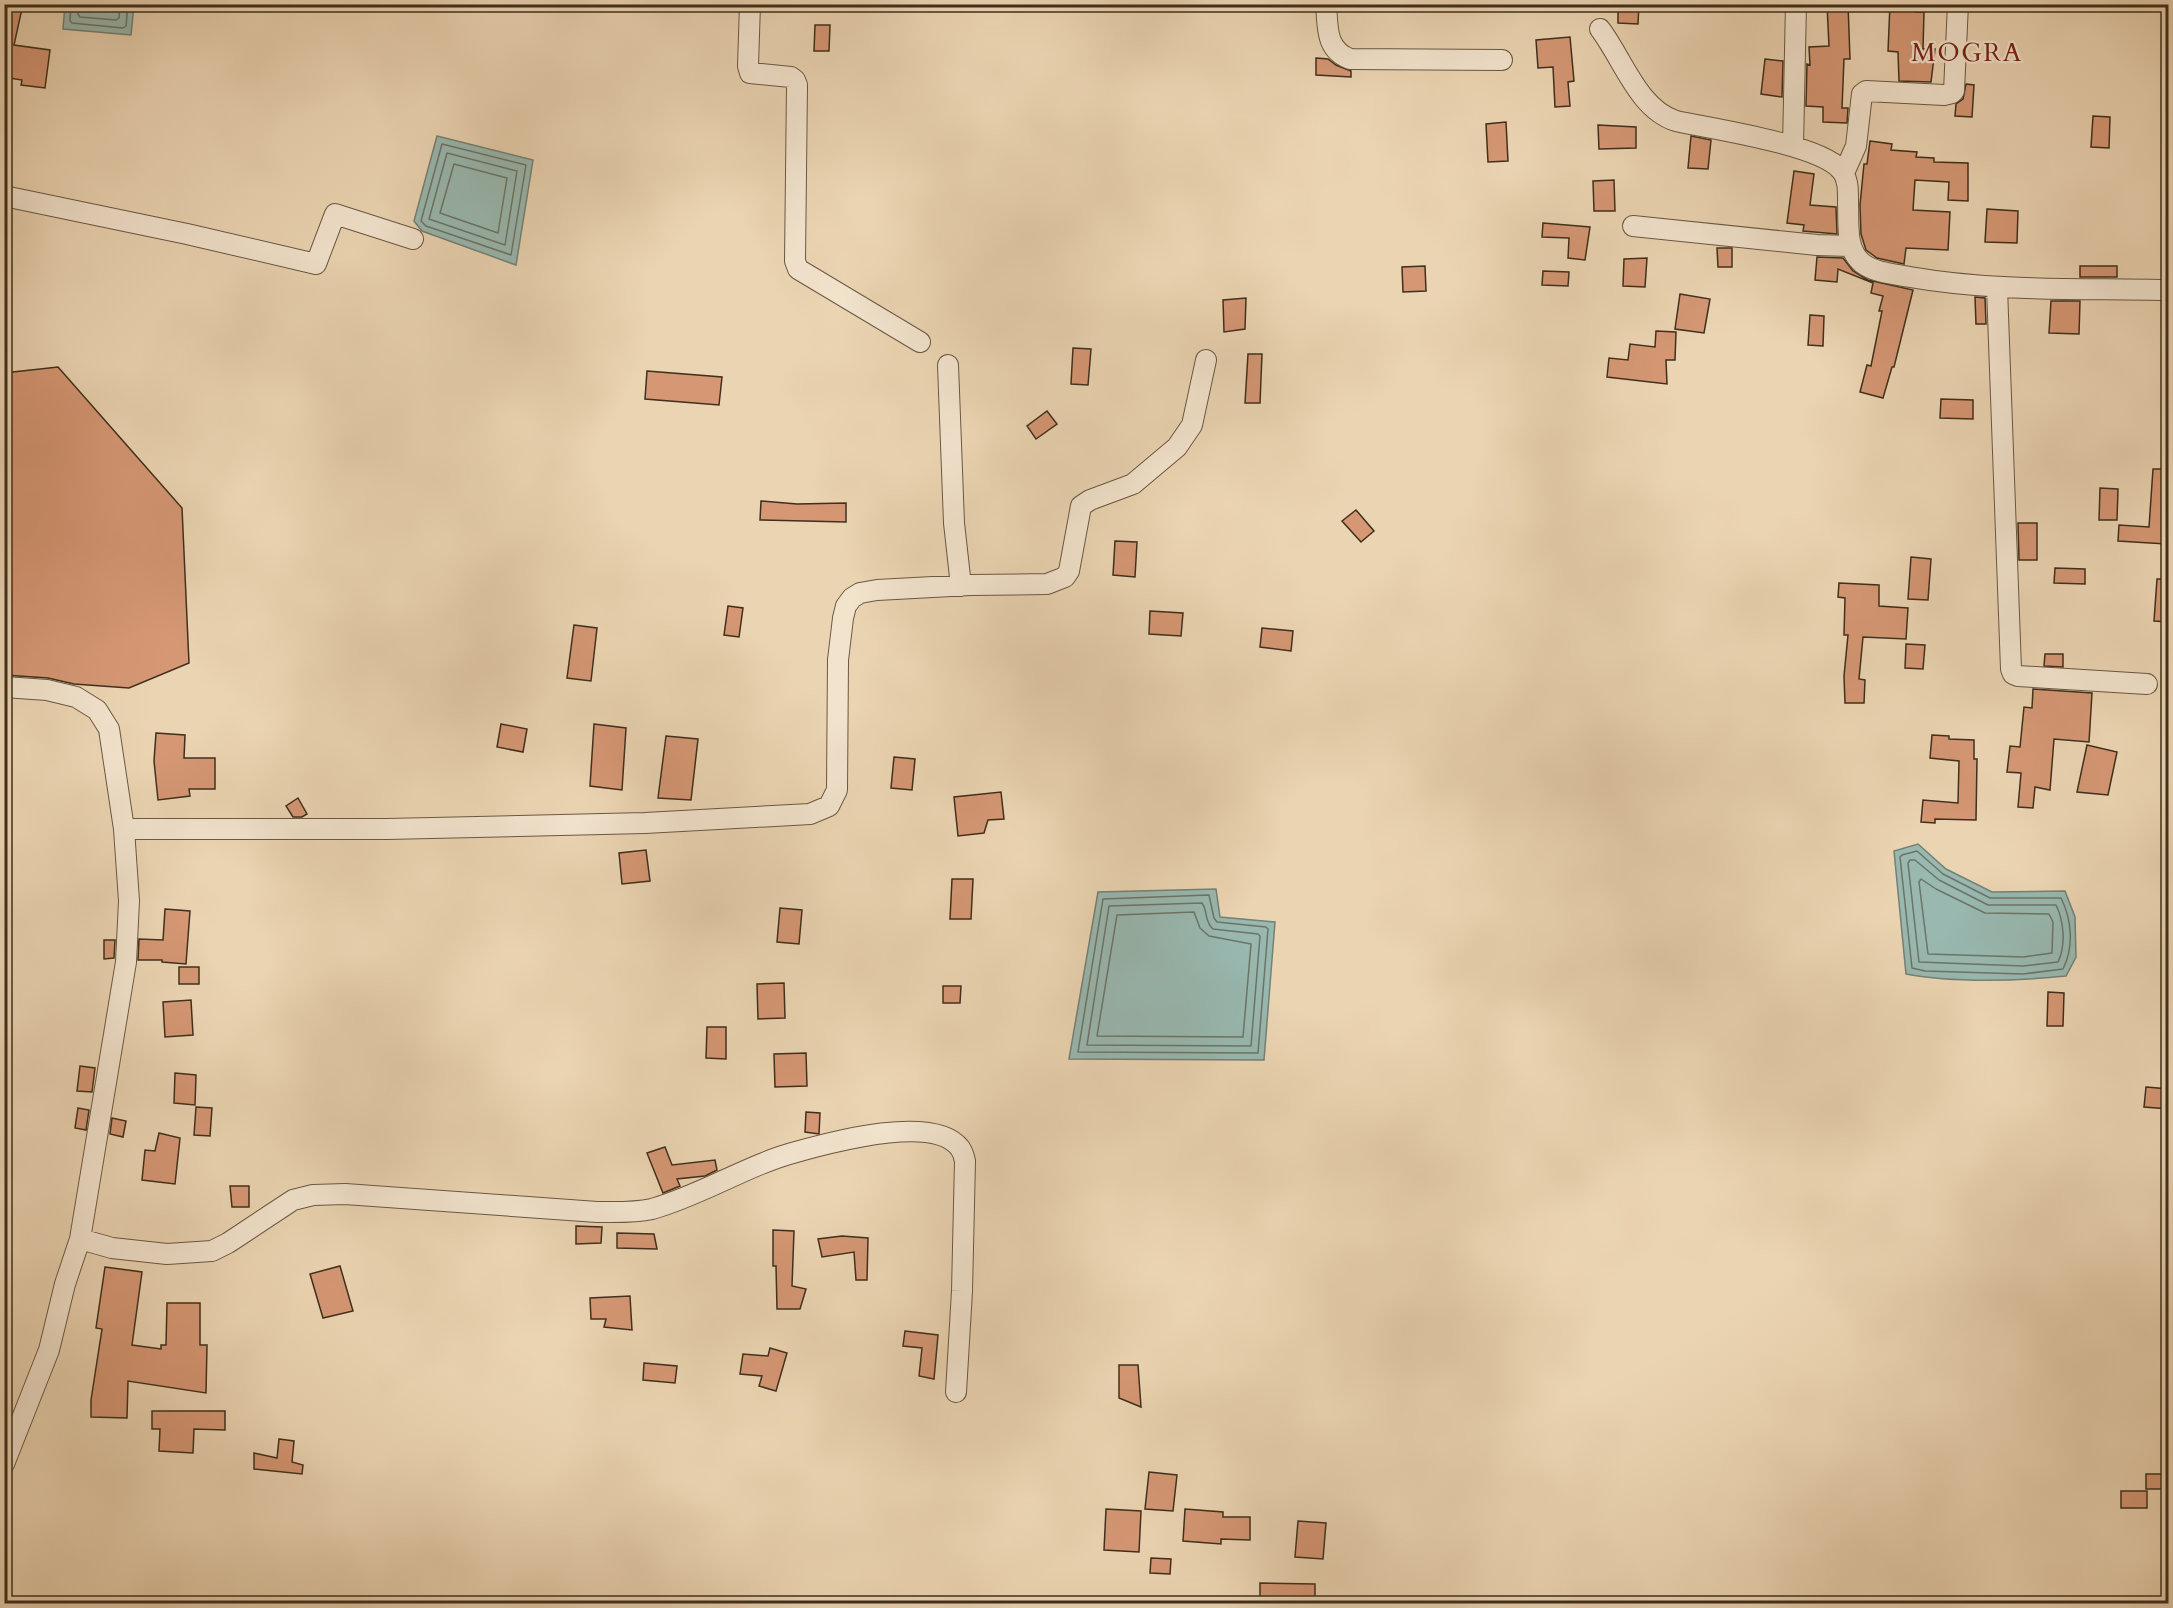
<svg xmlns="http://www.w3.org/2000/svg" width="2173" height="1608" viewBox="0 0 2173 1608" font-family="Cardo,serif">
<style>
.water{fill:#98b8b0;stroke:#748175;stroke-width:1.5}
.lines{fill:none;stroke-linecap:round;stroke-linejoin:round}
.shore{stroke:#6c7466;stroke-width:1.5}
.building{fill:#d59774;stroke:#3f2f1d;stroke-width:1.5}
.minor-casing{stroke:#6a5842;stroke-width:22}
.path{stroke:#3f2f1d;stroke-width:3;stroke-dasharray:4.5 3;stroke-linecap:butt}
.minor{stroke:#f2e3cd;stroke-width:20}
.labels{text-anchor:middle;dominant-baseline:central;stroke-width:4.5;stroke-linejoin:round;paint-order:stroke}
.quarter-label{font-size:26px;letter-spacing:1.5px;fill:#7a1f14;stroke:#f2e3cd}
</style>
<rect width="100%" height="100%" fill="#ebd4b2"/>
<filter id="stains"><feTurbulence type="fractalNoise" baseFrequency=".00333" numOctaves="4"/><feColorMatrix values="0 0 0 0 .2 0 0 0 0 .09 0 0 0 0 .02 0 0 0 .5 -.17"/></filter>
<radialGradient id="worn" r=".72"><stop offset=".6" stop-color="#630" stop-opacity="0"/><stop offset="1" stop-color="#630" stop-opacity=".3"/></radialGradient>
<!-- water -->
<path class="water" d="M65,5h69l-3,30 -68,-6z
M437,136l96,24 -17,105 -94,-34 -8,-10z
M1918,844l28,25 46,23 73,-1 10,26 1,40 -10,19c-49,5 -112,7 -160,-2l-12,-123z
M1216,889l4,28 55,5 -11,138 -195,-1 29,-167z"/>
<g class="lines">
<!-- shore -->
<path class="shore" d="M71,4l-1,17 2,2 51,5 3,-2 2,-22
M79,4l-1,10 2,3 36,3 3,-2 1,-14
M442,144l84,21 -15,90 -85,-29 -5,-5z
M447,153l70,18 -12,74 -76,-26z
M454,164l53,14 -9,55 -58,-20z
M1917,851l26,23 47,24h71c11,22 13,49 2,71l-40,5 -98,-3 -13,-3 -12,-111 2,-2z
M1910,860h5l24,20 49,25h68c8,16 10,41 2,57l-35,4 -104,-4 -11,-99z
M1921,879l15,10 49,24 64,1 4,8 -1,31 -29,4 -95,-3 -9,-72z
M1209,895l5,23 3,4 49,5 2,2 -10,124 -180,-1 25,-153z
M1202,903c6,8 2,18 11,26l45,5 2,2 -9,110 -164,-1 22,-139z
M1194,912l6,16 9,8 42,8 -8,93 -146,-1 20,-121z"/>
</g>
<!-- building -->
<path class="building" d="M4,4h19l-9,41 36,5 -5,38 -24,-3 1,-5 -18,-3z
M1618,4h21l-1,20 -20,-1z
M1848,4l2,55h-6l-2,49h6l-1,15 -24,-1v-15l-17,-1 1,-42 3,1 -1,-18 20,-1 -2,-41z
M1890,4h26v8h8l-1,37h12l-4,33 -32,-1 -1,-29 -10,-1z
M815,25h15l-1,26h-15z
M1570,37l4,44 -6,1 2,24 -15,1 -2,-40 -15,1 -2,-28z
M1316,58l12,1 8,6 15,6v6l-35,-2z
M1765,59l18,2 -1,36 -21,-3z
M1966,84l8,1 -2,32 -17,-1 1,-12 7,-5z
M2093,116l17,1 -1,31 -18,-1z
M1506,122l2,39 -20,1 -2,-38z
M1598,125l38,2v21l-37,1z
M1691,136l20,4 -3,29 -20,-1z
M1870,141l22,3 -1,6 26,2 -1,5 18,1v4l34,1v38l-20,-1 1,-18 -34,-2 -2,30 37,2 -2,38 -42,-2 -2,16 -27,-6 -11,-8 -5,-16 -1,-29 4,-41h3z
M1794,171l20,3 -4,31 26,2 1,27 -34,-3 1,-6 -17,-2z
M1614,180l1,31h-21l-1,-30z
M1987,209l31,2 -1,32 -32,-1z
M1543,223l47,4 -5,33 -17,-2 1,-20 -27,-1z
M1717,248h15v19h-14z
M1817,257l26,1 10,13 15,9 45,10 -19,77h-2l-9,31 -23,-6 7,-27 4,1 11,-55h-3l4,-15 -12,-3 2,-10 -35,-14 -1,13 -22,-2z
M1647,258l-2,29 -22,-1 1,-27z
M1425,266l1,25 -23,1 -1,-25z
M2080,266h37v11h-37z
M1543,271l26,1 -1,14 -26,-1z
M1680,294l30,5 -6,34 -29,-4z
M1975,297l10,1 1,26h-10z
M1246,298l-1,31 -21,3 -1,-32z
M2051,301h29l-1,33 -30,-1z
M1810,315l14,1 -1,30 -15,-1z
M1656,331l20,1 -1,28h-9l1,24 -60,-7 2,-19 19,2 2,-16 25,3z
M1073,348l18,1 -3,36 -17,-1z
M1248,354h14l-2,49h-15z
M58,367l124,141 7,155 -60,25 -55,-4 -26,-6 -44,-3v-302z
M647,371l75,6 -3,28 -74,-6z
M1941,399l32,1v19l-33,-1z
M1047,411l10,13 -21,15 -9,-13z
M2153,469h16l-3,75 -48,-3 1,-16 30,2z
M2100,488l18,1 -1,31h-18z
M761,501l36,3 49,-1v19l-86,-2z
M1356,510l18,21 -13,11 -19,-21z
M2018,523h19v37h-18z
M1115,541l22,1 -2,35 -22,-2z
M1911,557l20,2 -3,41 -20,-1z
M2055,568l30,1v15l-31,-1z
M2157,579h12v43l-15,-1z
M1839,583l40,2v21l29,2 -2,31 -43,-2 -4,42 6,1 -1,23h-19l-1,-27 4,-41h-4l1,-37 -7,-1z
M728,606l15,2 -4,29 -15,-2z
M1150,611l33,2 -2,23 -32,-2z
M574,625l23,3 -6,53 -24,-3z
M1262,628l31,3 -2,20 -31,-4z
M1906,644l19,1 -2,24 -18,-1z
M2045,654h18v13l-19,-1z
M2033,689l59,4 -3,49 -35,-3 -4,51 -15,-3 -2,21 -15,-1 3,-34 -14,-1 3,-26 10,1 4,-40 8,1z
M501,724l26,5 -4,23 -26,-5z
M594,724l32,4 -4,62 -32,-4z
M156,733l29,2 -1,23h31v31h-26l1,7 -32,4 -4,-39z
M1932,735l17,1v3l25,1v19h3l-1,61 -41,-1v4l-14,-1 2,-22 35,3 1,-42 -29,-3z
M666,736l32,3 -7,61 -33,-2z
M2087,745l30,7 -9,43 -31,-3z
M894,757l21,2 -3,31 -21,-2z
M1001,792l3,27 -16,1 -4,13 -26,3 -4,-39z
M298,798l9,16 -5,3h-9l-7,-11z
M646,850l4,31 -28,3 -3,-31z
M952,879h21l-2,40h-21z
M780,908l22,2 -3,34 -22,-2z
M165,909l25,2 -4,53 -24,-2v-2h-24l1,-21 24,1z
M104,940h11l-1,18 -10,1z
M179,967h20v17h-20z
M784,983l1,35 -27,1 -1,-35z
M943,986h18l-1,17h-17z
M2048,992l16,1 -1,33h-16z
M191,1000l2,35 -28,2 -2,-35z
M707,1027h19v32l-20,-1z
M806,1053l1,33 -32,1 -1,-33z
M80,1066l15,2 -3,24 -15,-1z
M175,1073l21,2 -1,30 -21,-2z
M2146,1087l23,2v20l-25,-2z
M196,1107l16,1 -2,28 -16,-1z
M78,1108l11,2 -3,20 -11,-2z
M806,1112l14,1 -1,21 -14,-2z
M112,1118l14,3 -3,16 -13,-3z
M159,1133l21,5 -5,46 -33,-4 3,-30 10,1z
M665,1147l7,18 43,-5 2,10 -12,6 -28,3 3,7 -17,7 -16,-40z
M230,1186h19v21h-17z
M576,1226l26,1 -1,16 -25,1z
M773,1230l21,1 -2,55 14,3 -6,20h-23l-1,-43h-3z
M617,1233l37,1 3,15 -40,-1z
M842,1236l26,2 -1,42h-11l-2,-28 -32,5 -4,-18z
M340,1266l13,45 -30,7 -13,-44z
M105,1267l37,5 -10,73 29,4v-4h5l1,-42h33v42h7l-1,48 -78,-12 -1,37 -36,-1v-17l11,-71 -6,-1z
M630,1296l2,34 -28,-3 2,-8h-15l-1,-21z
M905,1331l33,4 -4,44 -15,-3 3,-28 -19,-2z
M770,1348l17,5 -11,38 -17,-5 3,-10 -22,-2 3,-20 25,2z
M644,1363l33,3 -2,17 -32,-3z
M1119,1365h19l3,42 -22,-9z
M152,1411h73v19l-31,-1 -1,24 -34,-2 1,-22h-8z
M279,1439l15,2 -2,21 11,3 -1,9 -48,-5v-16l23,5z
M1149,1472l28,3 -4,36 -28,-2z
M2146,1474h23v15h-23z
M2121,1491h26v17h-26z
M1106,1509l35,2 -2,41 -35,-2z
M1185,1509l38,3v5h27v23l-29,-1v5l-38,-3z
M1298,1521l28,2 -3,36 -28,-2z
M1151,1558l20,1 -1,15 -20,-1z
M1260,1583l55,1v14l-55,-1z"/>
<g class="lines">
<defs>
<path id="minor" d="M750,4l-2,62 2,7 41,4 4,3 2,5 -2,176 3,8 122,73
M1326,4c2,23 -1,45 24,55l152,1
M1600,29c23,30 38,80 76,92 36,8 141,23 164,48 9,9 8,23 8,34 1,21 -3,45 14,60 13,10 32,11 48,14 85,15 172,11 258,13
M1793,146l3,-142
M1844,173l12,-27 6,-52 4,-3 78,4 8,-2 2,-2 4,-87
M4,196l183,38 129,30 19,-50 78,25
M1633,226l184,19 33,1
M1997,288l14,381 2,5 5,2 129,8
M948,365l6,158 7,63
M4,687l43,3 29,7 21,13 12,19 15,100 5,72 -3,61 -46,277
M124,829h263l258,-6 165,-9 19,-8 8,-16 1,-130 5,-42 3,-12 6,-8 8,-5 17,-3 93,-5 77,-1 18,-7 4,-6 12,-65 9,-6 43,-16 44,-37 15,-22 14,-65
M4,1464l45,-114 16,-66 15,-45 32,9 55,6 45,-3 16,-8 65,-43 20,-5 32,-1 252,18c18,0 37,1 55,-3 50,-14 95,-44 144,-57 36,-10 138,-38 164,-4 2,3 4,8 5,13l-3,130 -6,101"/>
</defs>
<!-- minor casing -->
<use href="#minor" class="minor-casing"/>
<!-- path -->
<path class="path" d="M2168,1557v-3"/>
<!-- minor -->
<use href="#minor" class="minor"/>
</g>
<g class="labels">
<!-- quarter labels -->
<g class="quarter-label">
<text x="1967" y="52">MOGRA</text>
</g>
</g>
<!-- margin -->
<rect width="2173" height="1608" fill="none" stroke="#ebd4b2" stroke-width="24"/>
<rect x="6" y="6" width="2161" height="1596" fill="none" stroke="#3f2f1d" stroke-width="3"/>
<rect x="12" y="12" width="2149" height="1584" fill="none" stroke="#3f2f1d" stroke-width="1.5"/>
<rect width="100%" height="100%" filter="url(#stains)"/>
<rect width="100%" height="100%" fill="url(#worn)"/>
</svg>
